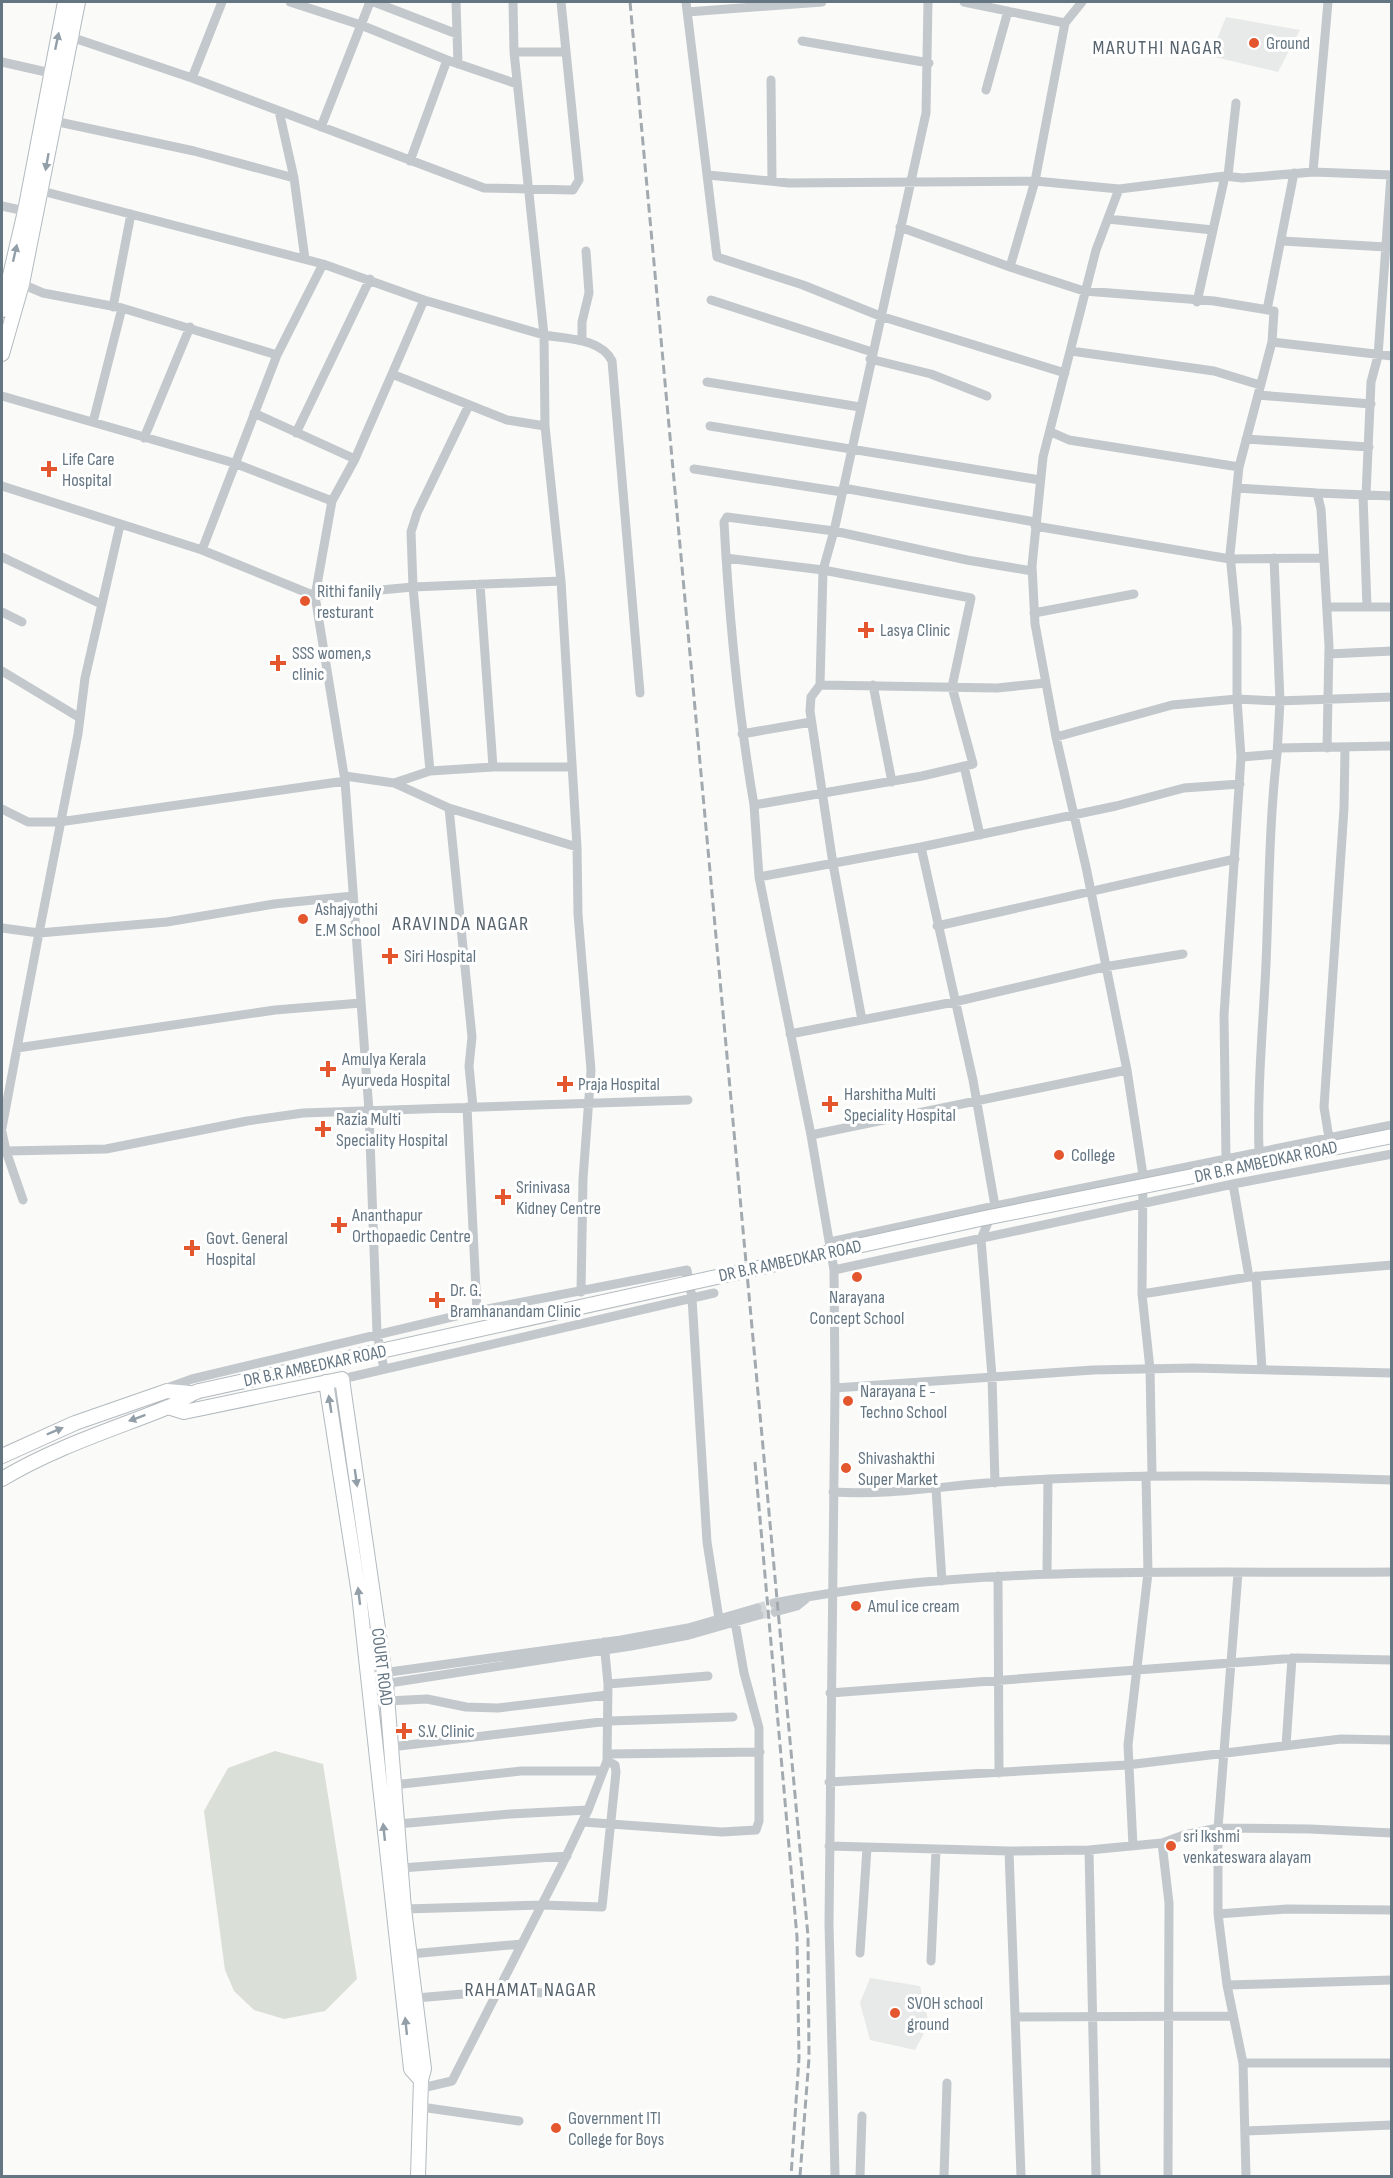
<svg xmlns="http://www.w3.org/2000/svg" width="1393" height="2178" viewBox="0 0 1393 2178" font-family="'Sofia Sans Condensed',sans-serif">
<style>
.built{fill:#e8e9e9}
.green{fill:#dadfd7}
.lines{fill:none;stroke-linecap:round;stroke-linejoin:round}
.street-tunnel{stroke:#d5d9db;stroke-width:9;stroke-dasharray:9 4.5;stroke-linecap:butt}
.secondary-casing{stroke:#b3babf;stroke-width:16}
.street{stroke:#c3c8cc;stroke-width:9}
.secondary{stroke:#fff;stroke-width:14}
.rail{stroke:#a2aab0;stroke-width:3;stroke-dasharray:9 4.5;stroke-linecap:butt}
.secondary-bridge-casing{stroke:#b3babf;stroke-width:16;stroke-linecap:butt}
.secondary-bridge{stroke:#fff;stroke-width:14}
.oneway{fill:#939fa8}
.poi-dot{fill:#e4572e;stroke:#fff;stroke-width:2}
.labels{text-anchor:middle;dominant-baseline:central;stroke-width:6;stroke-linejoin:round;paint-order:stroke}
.poi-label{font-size:18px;fill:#657683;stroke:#fff;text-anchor:start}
.street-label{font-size:18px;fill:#657683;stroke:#fff}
.neighbourhood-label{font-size:20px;letter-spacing:1.5px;fill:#57646e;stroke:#fff}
</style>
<rect width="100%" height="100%" fill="#fafaf8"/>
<!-- built -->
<path class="built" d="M1226,17l74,13 -22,42 -68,-16z
M870,1978l50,8 9,38 -14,26 -45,-10 -10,-37z"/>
<!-- green -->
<path class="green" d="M275,1751l48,13 34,215 -32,32 -41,8 -30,-9 -20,-19 -9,-21 -21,-159 24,-43z"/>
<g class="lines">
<!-- street-tunnel -->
<path class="street-tunnel" d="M757,1608l17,-5
M759,1615l16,-3"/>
<defs>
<path id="secondary" d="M2,310l23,-99 40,-209
M2,354l20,-70 56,-282
M326,1382l33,212 52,475 10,11
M168,1407l16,5 158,-33 44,305 18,225 20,160 -3,11 -3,96
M2,1456l73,-33 92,-32 23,2
M2,1479c53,-32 112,-50 169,-73 10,-4 17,-12 28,-15"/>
</defs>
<!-- secondary casing -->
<use href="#secondary" class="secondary-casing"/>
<!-- street -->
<path class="street" d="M290,2l71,23 -40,102
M370,2l-9,23 86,35 -37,101
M374,2l83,32
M456,2l2,62
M686,2l31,255 86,28 77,31 185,57
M928,2l-2,111 -92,418 133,29 65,11
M964,2l101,21
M1082,2l-17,21 -30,158 -25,86 74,24 130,10 60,10 -2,31
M687,12l135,-10
M71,37l121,41 30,-76
M802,41l127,22
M514,52h52
M447,60l70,24
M2,62l53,12
M192,78l292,110 89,2 6,-10 -18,-178
M771,80l1,101
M986,90l22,-79
M279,111l15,67
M54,121l140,30 100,27 11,81
M1313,172l15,-170
M708,175l81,8 246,-2 84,8 106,-13 17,2 71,-6 79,3
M1228,176l8,-73
M1119,189l-23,61 -53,207 -11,109 3,58 21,113 30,130 41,203 16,105 -1,119
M38,190l285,74 101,36 120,35 -30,-283 -1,-50
M2,206l23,5
M1108,219l105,11
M900,227l110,40
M1282,241l104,6
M22,284l21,9 79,15 155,47
M711,300l161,52
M1197,302l28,-126
M113,307l18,-93
M1267,310l27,-137
M582,341v-19l7,-29 -3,-42
M1071,351l143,20 46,14
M870,359l61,15 56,22
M392,374l32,-74
M707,382l153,25
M1258,395l113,9
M2,396l232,67 98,38
M254,413l101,46 37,-85 115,46 38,6
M93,422l29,-114
M710,426l330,54
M1051,432l18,8 170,27 33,-125 120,14
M296,433l74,-154
M144,438l46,-111
M1246,439l123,8
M355,459l-23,42 -17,95 98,-9 148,-6
M1239,467l-9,87 7,74v71l4,58 36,-3c-8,70 -8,140 -11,210 -3,63 -9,125 -7,188
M694,469l148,23
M2,486l200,64 113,46 30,185 24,330 8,222 7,36
M843,488l192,34
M1237,488l80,5
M1363,495l4,112
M1366,495l5,-113 7,-26 13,-181
M727,517l107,14 -11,39 148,28 -19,89 21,77 -51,12 -168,29c-16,-94 -25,-188 -30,-283z
M120,525l-35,153 -7,56 -39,199 128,-11 107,-18 79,-8
M1035,526l195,33 94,-1
M202,550l75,-195 46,-91
M2,557l99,47
M726,558l97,12 -3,115 177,3 49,-5
M1274,558l6,143 -3,53
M480,584l13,183
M1327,607h65
M2,612l20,10
M1034,613l100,-19
M1329,654l63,-3
M2,671l78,47
M820,685l-9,12 -1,14 23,153 29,156
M873,685l19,97
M742,734l69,-12
M1056,737l116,-32 65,-6 41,2 114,-4
M1278,748l114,-2
M1327,748l2,-102 -8,-137 -4,-16 75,3
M964,766l16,69
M430,771l-17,-184 -2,-55 6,-19 52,-108
M345,776l49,7 55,25 128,39 -16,-266 -16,-155 -1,-91c22,4 57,3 68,26l28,332
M394,783l36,-12 63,-4h78
M754,805l5,72
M449,808l23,229 -3,29 4,41
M2,809l26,13h31l286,-41
M577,847l1,67 13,156 -8,109 -2,113
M937,926l298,-67
M2,928l37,5 -22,115 258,-38 86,-7
M790,1034l164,-32 150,-35 79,-13
M467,1107l10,204
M2,1128l15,-80
M2,1132l4,19 100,-2 141,-28 56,-8 385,-13
M811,1135l316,-65
M1329,1138l-5,-31 20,-299 1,-60
M2,1151h4l17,49
M1226,1158l-2,-143 17,-258
M1233,1184l16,93
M830,1242l165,-36 397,-81
M834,1270l399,-86 159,-30
M1256,1276l6,93
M342,1379l372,-86
M835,1388l258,-18 100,-2 199,5
M164,1389l28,-10 285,-68 210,-41 5,28 15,244 12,77
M1152,1475l-2,-106 -8,-75 107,-17 143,-12
M995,1483l-3,-107 -11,-137 14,-33 -22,-126 -52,-233 195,-41 68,-18 56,-4
M936,1489l6,92
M833,1492c61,4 120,-8 181,-11 126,-8 252,-5 378,-1
M1047,1573l1,-94
M1238,1573l-20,255v86l9,71 16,78 3,113
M998,1576l1,197
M774,1603c203,-40 412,-29 618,-31
M775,1612l22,-6 10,-8
M368,1675l253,-35 67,-12 69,-20
M608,1684l100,-8
M370,1686l261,-40 58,-11 70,-20
M830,1693l467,-35 95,2
M387,1701l40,-2 39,8 32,1 110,-13
M1286,1746l6,-88
M391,1747l218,-26 124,-4
M609,1754l151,-2
M829,1782l298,-17 214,-26 51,1
M393,1785l128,-14h82
M583,1822l139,10 34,-2 3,-9v-93l-15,-55 -9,-51
M397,1824l113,-10 78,-4
M1162,1843l7,60 -1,273
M829,1846l180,5 80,-1 73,-7 22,-8 34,-7 92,1 82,4
M1133,1846l-5,-101 20,-172 -2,-97
M1089,1850l7,326
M1009,1851l12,325
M401,1868l166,-12
M404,1909l138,-4 60,2 14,-135 -1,-7 -8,-4
M1218,1914l69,-5 105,1
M860,1953l7,-105
M410,1954l112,-10
M931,1961l5,-111
M1227,1985l165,-5
M416,1998l82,-7 48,2
M1016,2017l217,-1
M1243,2063h149
M422,2088l30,-7 109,-214 27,-57 19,-49 1,-77 -4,-42
M421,2107l98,14
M1245,2131l147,-6
M835,2176l-6,-253 6,-535 -1,-118 -23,-135 -52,-258 162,-30
M860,2176l2,-60
M944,2176l3,-93"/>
<!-- secondary -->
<use href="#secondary" class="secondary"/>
<!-- rail -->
<path class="rail" d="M630,2l178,1934 1,122 -9,118
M755,1462l42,475 2,121 -8,118"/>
<defs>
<path id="secondary-bridge" d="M199,1391l781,-172 412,-83"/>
</defs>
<!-- secondary-bridge casing -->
<use href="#secondary-bridge" class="secondary-bridge-casing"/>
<!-- secondary-bridge -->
<use href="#secondary-bridge" class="secondary-bridge"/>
</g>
<!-- one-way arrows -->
<defs><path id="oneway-solid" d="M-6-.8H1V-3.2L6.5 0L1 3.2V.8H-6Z" transform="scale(1.5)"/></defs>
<g class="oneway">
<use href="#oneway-solid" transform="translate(57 41) rotate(-78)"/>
<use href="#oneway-solid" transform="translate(47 162) rotate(100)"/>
<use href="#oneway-solid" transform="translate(15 253) rotate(-77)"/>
<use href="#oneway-solid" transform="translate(330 1404) rotate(-99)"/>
<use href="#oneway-solid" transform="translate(137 1418) rotate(160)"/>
<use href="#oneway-solid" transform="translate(55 1431) rotate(-23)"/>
<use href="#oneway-solid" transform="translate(356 1478) rotate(82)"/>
<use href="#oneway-solid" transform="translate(359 1596) rotate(-97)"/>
<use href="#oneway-solid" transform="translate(384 1832) rotate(-96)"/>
<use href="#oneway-solid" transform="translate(406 2026) rotate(-96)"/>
</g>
<!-- markers -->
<g class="poi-dot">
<circle cx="1254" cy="43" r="6"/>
<path d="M46 460h6v6h6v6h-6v6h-6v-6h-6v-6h6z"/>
<circle cx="305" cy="601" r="6"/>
<path d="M863 621h6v6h6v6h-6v6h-6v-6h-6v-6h6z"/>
<path d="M275 654h6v6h6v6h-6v6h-6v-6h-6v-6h6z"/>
<circle cx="303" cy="919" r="6"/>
<path d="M387 947h6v6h6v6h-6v6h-6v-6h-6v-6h6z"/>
<path d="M325 1060h6v6h6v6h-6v6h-6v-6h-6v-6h6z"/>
<path d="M562 1075h6v6h6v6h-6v6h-6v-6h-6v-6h6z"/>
<path d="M827 1095h6v6h6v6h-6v6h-6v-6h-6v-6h6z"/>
<path d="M320 1120h6v6h6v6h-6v6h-6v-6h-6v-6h6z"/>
<circle cx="1059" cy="1155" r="6"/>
<path d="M500 1188h6v6h6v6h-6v6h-6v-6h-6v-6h6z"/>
<path d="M336 1216h6v6h6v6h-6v6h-6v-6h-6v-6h6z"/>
<path d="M189 1239h6v6h6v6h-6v6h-6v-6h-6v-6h6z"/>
<circle cx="857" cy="1277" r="6"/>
<path d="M434 1291h6v6h6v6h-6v6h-6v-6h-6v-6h6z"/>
<circle cx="848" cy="1401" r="6"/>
<circle cx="846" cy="1468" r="6"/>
<circle cx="856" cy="1606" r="6"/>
<path d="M401 1722h6v6h6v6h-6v6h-6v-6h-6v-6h6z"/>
<circle cx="1171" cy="1846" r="6"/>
<circle cx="895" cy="2013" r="6"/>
<circle cx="556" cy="2128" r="6"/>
</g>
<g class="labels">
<!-- poi labels -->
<g class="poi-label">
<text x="1266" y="43">Ground</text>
<text x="62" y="459">Life Care<tspan x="62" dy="21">Hospital</tspan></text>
<text x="317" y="591">Rithi fanily<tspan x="317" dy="21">resturant</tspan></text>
<text x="880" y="630">Lasya Clinic</text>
<text x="292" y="653">SSS women,s<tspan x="292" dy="21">clinic</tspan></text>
<text x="315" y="909">Ashajyothi<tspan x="315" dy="21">E.M School</tspan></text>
<text x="404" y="956">Siri Hospital</text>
<text x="342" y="1059">Amulya Kerala<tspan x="342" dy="21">Ayurveda Hospital</tspan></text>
<text x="578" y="1084">Praja Hospital</text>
<text x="844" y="1094">Harshitha Multi<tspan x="844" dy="21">Speciality Hospital</tspan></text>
<text x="336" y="1119">Razia Multi<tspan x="336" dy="21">Speciality Hospital</tspan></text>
<text x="1071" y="1155">College</text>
<text x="516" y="1187">Srinivasa<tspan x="516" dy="21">Kidney Centre</tspan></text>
<text x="352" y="1215">Ananthapur<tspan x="352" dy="21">Orthopaedic Centre</tspan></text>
<text x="206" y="1238">Govt. General<tspan x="206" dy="21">Hospital</tspan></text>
<text x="450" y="1290">Dr. G.<tspan x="450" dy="21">Bramhanandam Clinic</tspan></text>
<text x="857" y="1297" text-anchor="middle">Narayana<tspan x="857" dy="21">Concept School</tspan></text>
<text x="860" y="1391">Narayana E -<tspan x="860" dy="21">Techno School</tspan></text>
<text x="858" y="1458">Shivashakthi<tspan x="858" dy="21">Super Market</tspan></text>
<text x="868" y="1606">Amul ice cream</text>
<text x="418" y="1731">S.V. Clinic</text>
<text x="1183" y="1836">sri lkshmi<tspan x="1183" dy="21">venkateswara alayam</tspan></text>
<text x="907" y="2003">SVOH school<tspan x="907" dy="21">ground</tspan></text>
<text x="568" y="2118">Government ITI<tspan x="568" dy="21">College for Boys</tspan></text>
</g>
<!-- street labels -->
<g class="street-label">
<text transform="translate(1266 1162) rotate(-12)">DR B.R AMBEDKAR ROAD</text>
<text transform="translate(790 1261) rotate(-12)">DR B.R AMBEDKAR ROAD</text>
<text transform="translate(315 1366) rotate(-12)">DR B.R AMBEDKAR ROAD</text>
<text transform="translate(382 1667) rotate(83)">COURT ROAD</text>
</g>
<!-- neighbourhood labels -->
<g class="neighbourhood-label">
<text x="1158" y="48">MARUTHI NAGAR</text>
<text x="461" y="924">ARAVINDA NAGAR</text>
<text x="531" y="1990">RAHAMAT NAGAR</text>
</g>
</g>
<!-- border -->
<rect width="1393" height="2178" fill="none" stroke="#657683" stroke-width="6"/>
</svg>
